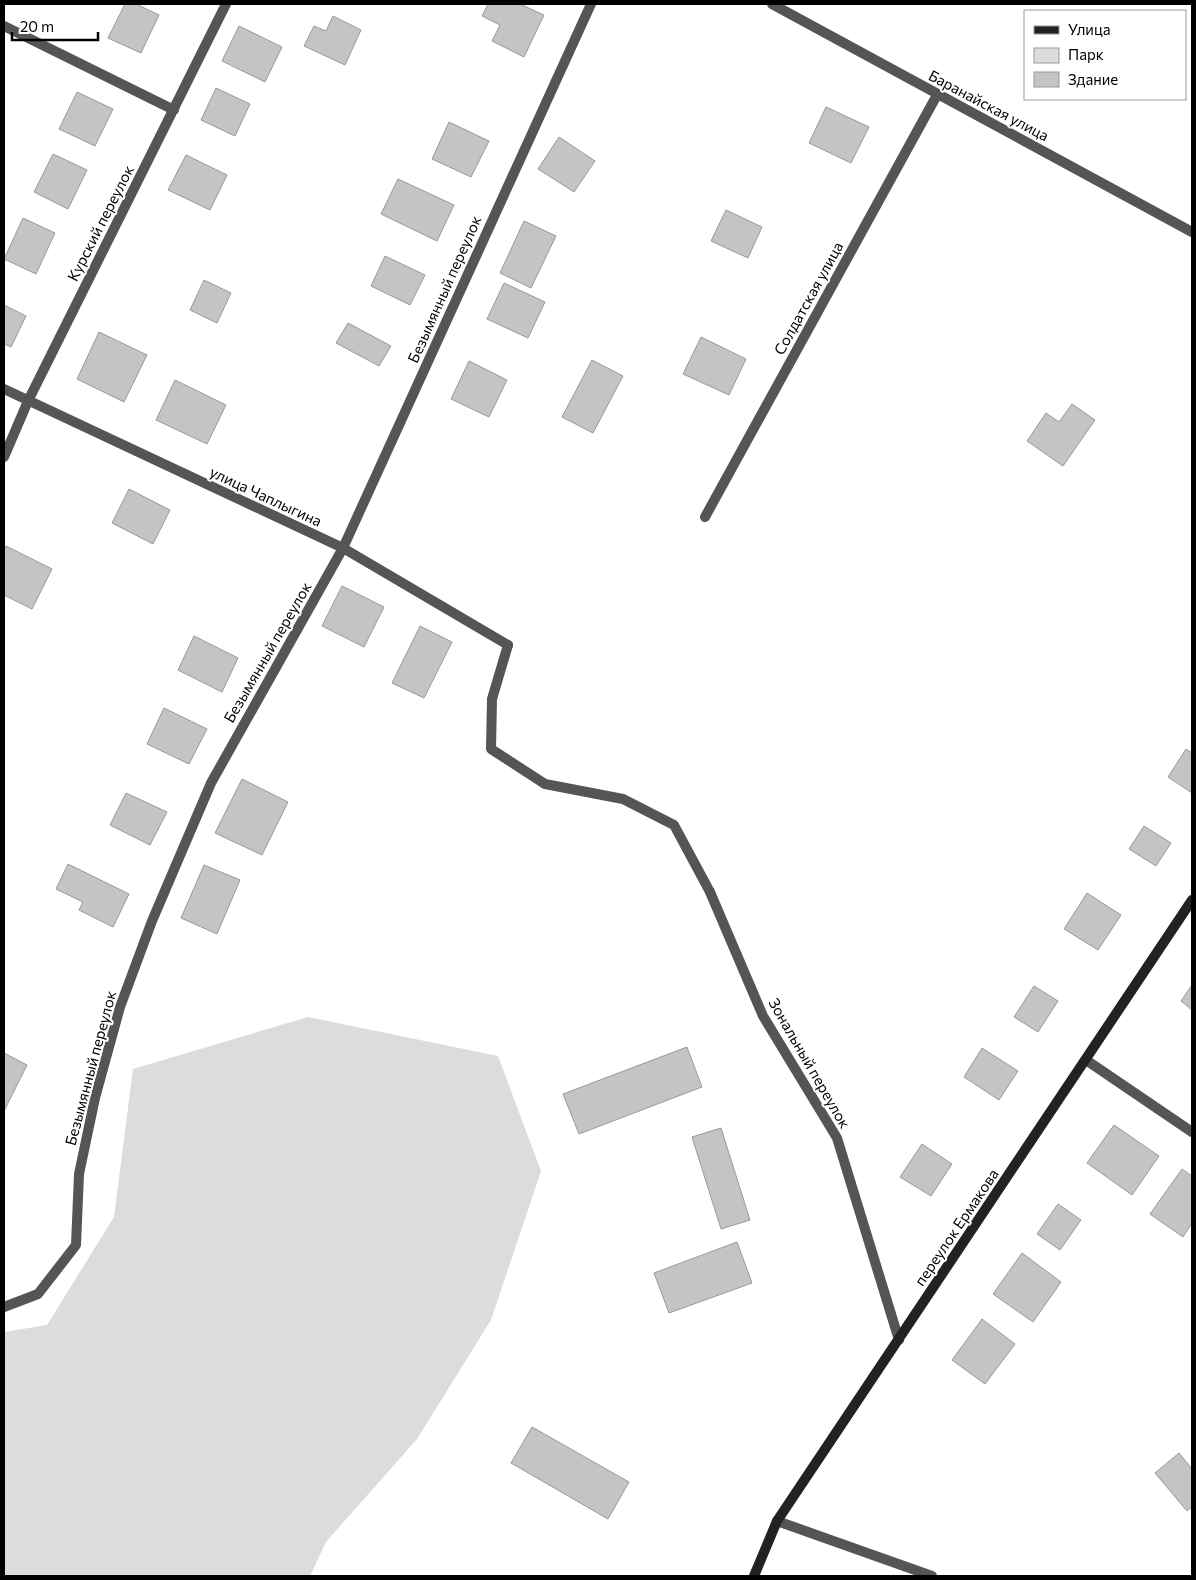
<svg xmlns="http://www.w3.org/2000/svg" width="1196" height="1580" viewBox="0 0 1196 1580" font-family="Commissioner,sans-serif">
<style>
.green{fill:#dcdcdc}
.building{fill:#c4c4c4;stroke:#999}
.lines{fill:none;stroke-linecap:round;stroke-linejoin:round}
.lane{stroke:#555;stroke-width:10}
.street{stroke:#555;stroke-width:10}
.secondary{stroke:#222;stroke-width:10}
.labels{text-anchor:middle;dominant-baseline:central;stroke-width:4;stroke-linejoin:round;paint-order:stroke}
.street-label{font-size:15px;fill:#000;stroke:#fff}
</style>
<rect width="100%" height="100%" fill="#fff"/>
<!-- green -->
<path class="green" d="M308,1017l190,39 43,115 -50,149 -74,119 -91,103 -16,34h-306v-244l43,-7 67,-108 19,-148z"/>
<!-- building -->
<path class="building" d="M125,4h11l23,11 -18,38 -33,-15z
M488,4h32l24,11 -20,42 -32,-16 8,-16 -18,-9z
M333,16l28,14 -16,35 -41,-19 10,-20 12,5z
M239,26l43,21 -17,35 -43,-21z
M216,88l34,16 -15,32 -34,-16z
M77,92l36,17 -18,37 -36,-17z
M826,107l43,20 -18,36 -42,-20z
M449,122l40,19 -18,36 -39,-18z
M559,137l36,24 -21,31 -36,-23z
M53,154l34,16 -19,39 -34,-17z
M186,155l41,20 -17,35 -42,-20z
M398,179l56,26 -17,36 -56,-27z
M726,210l36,17 -14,31 -37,-17z
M23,218l32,15 -19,41 -32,-15z
M524,221l32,15 -25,52 -31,-15z
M385,256l40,19 -15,30 -39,-19z
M204,280l27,13 -14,30 -27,-13z
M504,283l41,19 -17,36 -41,-19z
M4,305l22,11 -15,31 -7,-3z
M348,323l43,23 -12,20 -43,-23z
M99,332l48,23 -23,47 -47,-23z
M701,337l45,22 -17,36 -46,-21z
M592,360l31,16 -30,57 -31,-16z
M469,361l38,19 -18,37 -38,-18z
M175,380l51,25 -19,39 -51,-24z
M1072,404l23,16 -32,46 -36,-25 19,-28 13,9z
M129,489l41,21 -17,34 -41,-21z
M6,546l46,23 -20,40 -28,-14v-44z
M342,586l42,21 -20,40 -42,-21z
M420,626l32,16 -28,56 -32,-15z
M194,636l44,22 -16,34 -44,-22z
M164,708l43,21 -18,35 -42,-20z
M1186,749l6,4v40l-24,-16z
M242,779l46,23 -26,53 -47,-22z
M126,793l41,19 -17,33 -40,-20z
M1144,826l27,17 -15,23 -27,-17z
M68,864l61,30 -16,33 -34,-17 4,-8 -27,-13z
M204,865l36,15 -23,54 -36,-16z
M1087,893l34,22 -23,35 -34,-21z
M1192,985v25l-11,-9z
M1034,986l24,15 -20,31 -24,-15z
M687,1047l15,40 -123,47 -16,-40z
M982,1048l36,23 -19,29 -35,-23z
M4,1053l23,12 -23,46z
M1114,1125l45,31 -27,39 -45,-32z
M721,1128l29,92 -29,9 -29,-92z
M922,1144l30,20 -21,32 -31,-19z
M1182,1169l10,7v47l-9,14 -33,-23z
M1058,1204l23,16 -21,30 -23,-16z
M737,1242l15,41 -83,30 -15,-40z
M1022,1253l39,29 -28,40 -40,-28z
M982,1319l33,25 -30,40 -33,-24z
M532,1427l97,55 -21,37 -97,-56z
M1179,1453l13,16v38l-5,4 -32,-38z"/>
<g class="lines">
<!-- lane -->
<path class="lane" d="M508,645l-16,54 -1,50 54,35 78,15 51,26 36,67"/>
<!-- street -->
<path class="street" d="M772,4l420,228
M4,26l170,84
M4,389l339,159 165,97
M4,457l24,-56 198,-397
M705,517l232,-422
M710,892l53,124 74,122 62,202
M1086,1060l106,72
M4,1307l34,-13 38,-49 3,-71 16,-76 25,-91 32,-86 59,-138 132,-235 248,-544
M777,1521l155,55"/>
<!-- secondary -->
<path class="secondary" d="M754,1576l23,-55 415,-621"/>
</g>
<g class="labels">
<!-- street labels -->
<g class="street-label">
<text transform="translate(989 105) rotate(28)">Баранайская улица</text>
<text transform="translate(100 223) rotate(-63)">Курский переулок</text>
<text transform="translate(444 289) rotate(-66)">Безымянный переулок</text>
<text transform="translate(808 298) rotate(-61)">Солдатская улица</text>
<text transform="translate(266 496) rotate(25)">улица Чаплыгина</text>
<text transform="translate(267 652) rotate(-60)">Безымянный переулок</text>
<text transform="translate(810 1063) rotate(60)">Зональный переулок</text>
<text transform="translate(90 1068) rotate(-75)">Безымянный переулок</text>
<text transform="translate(956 1227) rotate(-56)">переулок Ермакова</text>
</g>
</g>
<!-- border -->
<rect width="1196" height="1580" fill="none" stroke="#000000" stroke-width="10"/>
<!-- legend -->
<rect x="1024" y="10" width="162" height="90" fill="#ffffff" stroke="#999999"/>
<rect x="1034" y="26" width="25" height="8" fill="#222222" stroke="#999999"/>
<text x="1068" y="35" font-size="15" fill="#000000">Улица</text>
<rect x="1034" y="48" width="25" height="15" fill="#dcdcdc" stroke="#999999"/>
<text x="1068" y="60" font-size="15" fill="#000000">Парк</text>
<rect x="1034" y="72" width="25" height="15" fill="#c4c4c4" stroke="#999999"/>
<text x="1068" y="85" font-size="15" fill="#000000">Здание</text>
<!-- scale -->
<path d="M12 32v8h86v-8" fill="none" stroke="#000000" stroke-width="2.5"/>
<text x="20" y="32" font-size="15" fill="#000000" stroke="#ffffff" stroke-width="4" paint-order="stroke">20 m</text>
</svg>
